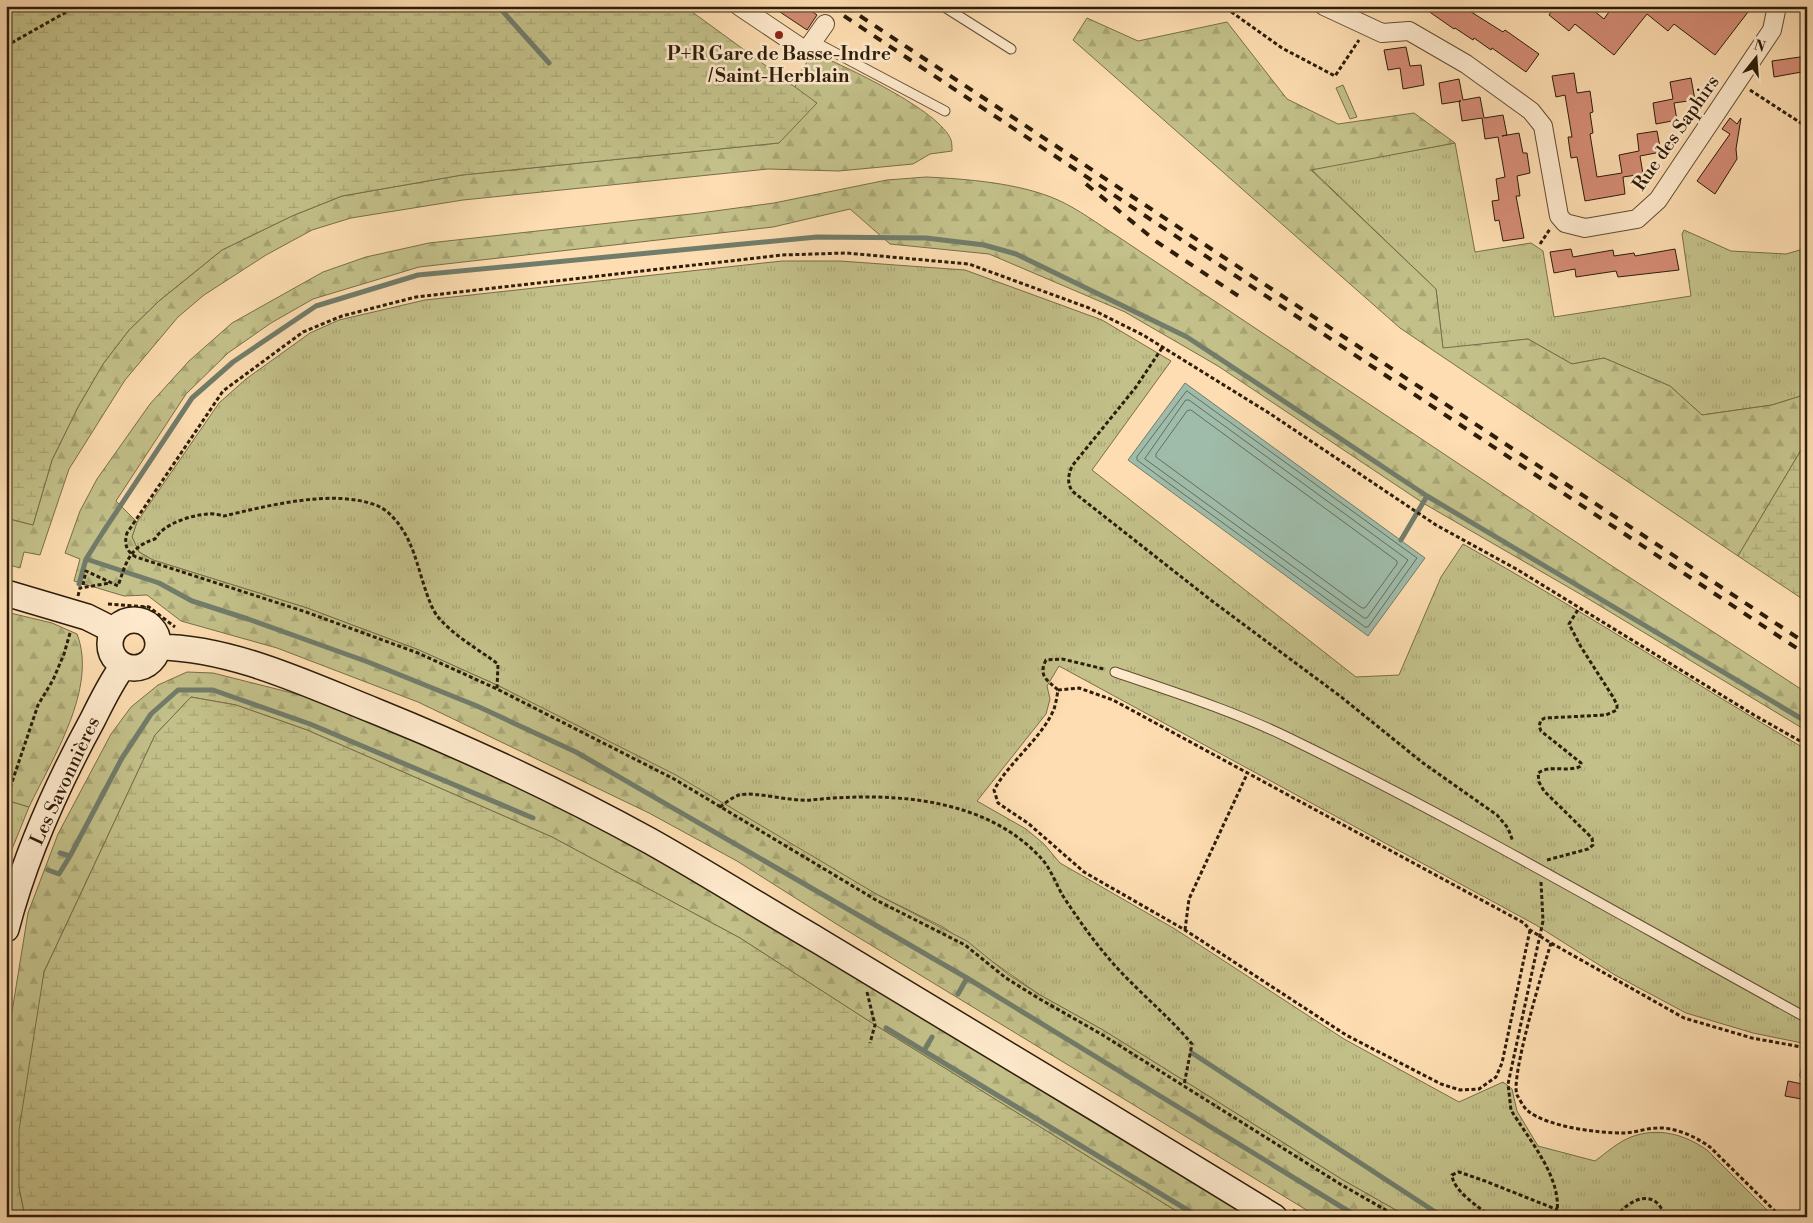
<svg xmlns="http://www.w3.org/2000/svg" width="1813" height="1223" viewBox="0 0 1813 1223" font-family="'Libre Bodoni',serif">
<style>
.grass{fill:url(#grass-tufts);stroke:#786e49}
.forest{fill:url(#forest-firs);stroke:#786e49}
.wetland{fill:url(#wetland-marsh);stroke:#786e49}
.garden{fill:#c3c089;stroke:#786e49}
.water{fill:#9fbcaa;stroke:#717c6a}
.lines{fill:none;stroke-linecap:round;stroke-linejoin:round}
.shore{stroke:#666c5a;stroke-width:1}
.stream{stroke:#717c6a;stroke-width:5}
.building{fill:#d48c75;stroke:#2d1d09}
.lane-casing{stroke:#614d33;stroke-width:11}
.street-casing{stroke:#614d33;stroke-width:20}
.secondary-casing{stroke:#2d1d09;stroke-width:28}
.path{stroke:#2d1d09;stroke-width:3;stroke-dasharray:4 2.5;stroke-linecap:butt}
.lane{stroke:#fee9cc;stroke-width:9}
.street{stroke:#fee9cc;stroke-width:18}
.secondary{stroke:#fee9cc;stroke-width:25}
.rail{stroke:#2d1d09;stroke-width:4;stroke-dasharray:9 9;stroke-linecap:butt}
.poi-dot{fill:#8f2418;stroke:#fee9cc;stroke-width:2}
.labels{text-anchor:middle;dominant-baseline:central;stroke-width:5;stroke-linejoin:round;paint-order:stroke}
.poi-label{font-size:19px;font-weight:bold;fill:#2d1d09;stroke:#fee9cc}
.street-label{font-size:19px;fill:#2d1d09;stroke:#fee9cc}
</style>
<defs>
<pattern id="grass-tufts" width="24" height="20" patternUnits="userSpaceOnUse" patternTransform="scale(1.25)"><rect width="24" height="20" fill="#c3c089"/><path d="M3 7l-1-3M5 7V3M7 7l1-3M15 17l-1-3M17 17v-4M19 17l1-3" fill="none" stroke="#a8a575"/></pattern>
<pattern id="forest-firs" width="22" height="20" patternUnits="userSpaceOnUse" patternTransform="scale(1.25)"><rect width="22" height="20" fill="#c3c089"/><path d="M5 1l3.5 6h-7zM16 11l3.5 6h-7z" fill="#a8a575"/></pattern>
<pattern id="wetland-marsh" width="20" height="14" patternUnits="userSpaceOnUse" patternTransform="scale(1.25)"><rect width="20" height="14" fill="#c3c089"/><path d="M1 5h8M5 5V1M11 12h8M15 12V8" fill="none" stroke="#a8a575"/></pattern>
</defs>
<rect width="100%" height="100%" fill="#fdddb1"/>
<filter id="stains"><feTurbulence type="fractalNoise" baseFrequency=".004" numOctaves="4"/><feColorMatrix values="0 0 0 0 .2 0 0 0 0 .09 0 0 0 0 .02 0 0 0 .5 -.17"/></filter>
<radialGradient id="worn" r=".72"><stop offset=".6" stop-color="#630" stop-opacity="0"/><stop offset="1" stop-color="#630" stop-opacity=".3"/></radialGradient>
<!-- grass -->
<path class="grass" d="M1455,143l20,109 56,-9 12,8 11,66 137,-21 -9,-62 2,-4 47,21 55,3 21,-6v146l-35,11 -70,10 -32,-29 -66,-28 -32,6 -44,-25 -85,10 -7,-60 -125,-120z
M782,261h58l125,9 137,50 69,41 -79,109 264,207 43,-2 42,-98 22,-33c117,65 229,138 344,206v294l-54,-11 -67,-20 -71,-38 -79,-50 -477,-259 -12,20 3,13 -4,15 -69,87 49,28 18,15 16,19 115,66 169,110 115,63 44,-20 9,7 5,22 21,35 57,15c11,-8 23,-19 36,-24 27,-10 53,-3 76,13l67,67h-126l-4,-4 -9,4h-227l-65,-37 -240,-150 -63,-35 -97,-68 -65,-32 -379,-209 -80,-36 -112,-42 -154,-48 -14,-8 -7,-15 5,-15 82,-119 27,-24 64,-46 29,-13 86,-20z
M6,800l23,7 -23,57z"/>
<!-- forest -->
<path class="forest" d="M1087,18l51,23 89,-19 60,77 51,25 76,-11 41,30 -144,27 125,119 7,59 85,-9 44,25 32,-6 66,28 32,29 70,-10 35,-11v46l-69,116 -338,-228 -327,-288z
M813,53c30,12 128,58 138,87 1,3 1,8 1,11l-22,3 -17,10 -74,7 -71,-2 -305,31 -112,18 -39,12 -46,25 -62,40 -26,22 -53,63 -56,89 -29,86 -16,-3 -4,16 -14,-4v-46l27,7 19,-65 26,-53 25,-43 26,-34 30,-29 63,-51 70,-34 50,-20 120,-21 316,-32 21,-69z
M926,177c41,2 94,6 132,23 20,9 40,24 59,36l492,328 198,129v38l-220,-133 -164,-95 -205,-137 -93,-54 -136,-58 -99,-10 -40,-35 -77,18 -354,40 -106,32 -42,24 -43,30 -42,41 -70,107 21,21 -5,15 7,15 14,8 154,48 112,42 80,36 177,89 202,120 89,46 42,34 31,20 63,35 240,150 65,37h-90l-480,-292 -101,-64 -88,-48 -231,-111 -141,-54 -96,-27 -34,-26 -23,1 -50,-15 6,-22 -15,-6 15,-42 17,-32 53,-75 39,-43 43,-38 91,-51 43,-15 63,-14 271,-30 74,-10 113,-23z
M6,612l46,11 25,11c21,54 -25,125 -48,173l-23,-7z
M187,672l26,1 95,24 97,38 192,90 98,55 562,337h-71l-311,-192 -135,-87 -188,-101 -245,-107 -71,-25 -45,-8 -36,38 -111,237 -25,215 6,30h-19v-168l22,-136 30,-79 53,-100 20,-27 27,-22z"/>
<!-- wetland -->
<path class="wetland" d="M6,6h678l133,97 -38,40 -317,32 -120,21 -50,20 -70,34 -63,51 -30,29 -26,34 -25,43 -26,53 -19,65 -27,-7z
M1807,440v162l-69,-46z
M191,697l45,8 71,25 245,107 188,101 135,87 311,192h-1161l-6,-30v-57l25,-158 111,-237z"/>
<!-- garden -->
<path class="garden" d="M1343,85l14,32 -7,2 -14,-31z"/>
<!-- water -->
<path class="water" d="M1185,383l240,175 -57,78 -240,-176z"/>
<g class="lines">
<!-- shore -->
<path class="shore" d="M1187,391l230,167 -49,69h-3l-228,-167v-3z
M1186,400h3l219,160 -41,58h-3l-219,-159z
M1191,410l206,151v3l-32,44h-3l-206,-151v-3l31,-43z"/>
<!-- stream -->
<path class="stream" d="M498,6l51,57
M1401,540l26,-44
M86,559l73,24 33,18 56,18 120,43 109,44 99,46 391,226 391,239
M79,584l7,-25 17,-27 89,-134 41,-36 83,-56 102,-31 399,-38 109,1 58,7 32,9 171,83 240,159 380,226
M60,853l10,3 52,-98 29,-44 27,-24h35l97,34 223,94
M48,870l11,4 11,-18
M958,994l9,-16
M886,1028l313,189
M924,1051l8,-14
M1192,1053l251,164"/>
</g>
<!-- building -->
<path class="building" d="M771,6h33l13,9 -10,15z
M1421,6h38l8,6 1,-2 35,22 2,-2 34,24 -13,18 -34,-24 -1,2 -17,-12 -1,2 -18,-12 -1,1z
M1555,6h33l16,13 9,-13h128l7,6 -33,43 -41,-31 -6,7 -21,-17 -33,41 -39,-31 -6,7 -20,-16z
M1406,47l4,19 11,-1 3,20 -21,4 -3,-21 -12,2 -4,-20z
M1807,56v15l-33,6 -2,-16z
M1574,73l3,20 13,-2 3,21 -3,1 3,20 -3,1 7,43 25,-4 -3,-18 20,-4 -2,-17 20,-3 4,21 -21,4 3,18 -20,3 2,17 -40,7 -8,-44 -6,1 -3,-21h4l-7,-42 -9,2 -4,-21z
M1691,78l4,22 -21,3 3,17 -21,4 -3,-21 20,-4 -3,-17z
M1459,79l4,21 17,-3 4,21 19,-3 4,20 -5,1 17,-3 4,20h4l3,20 -13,3 3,20h-4l8,42 -21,3 -4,-21 -4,1 -3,-20 7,-1 -3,-21 9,-2 -7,-40 -13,2 -3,-21 -20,3 -3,-20h2l-19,3 -3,-21z
M1730,118l7,6 4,-6 -5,31 1,10 -22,35 -18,-13 33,-47 -8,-5z
M1571,249l2,8 40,-7 1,6 20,-3 1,3 40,-7 4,21 -61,7 -2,-6 -40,6 -1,-8 -21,4 -4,-21z
M1788,1081l19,4v15l-22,-4z"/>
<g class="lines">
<defs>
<path id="lane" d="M943,6l68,43
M813,41l132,70
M1115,672c58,20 119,39 174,66 177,86 346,186 518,280
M1805,1075l2,-10"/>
<path id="street" d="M739,6l67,45 19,-27
M1324,6l58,27 27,-2 57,33 65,47 12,15 16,90 6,7 20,5 52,-9 21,-19 114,-170 5,-24"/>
<path id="secondary" d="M6,593l81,24 26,13
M110 644a24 24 0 1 1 48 0a24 24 0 1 1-48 0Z
M158,647c75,1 149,37 217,64 94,38 186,81 275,130 57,32 112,67 169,100 152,91 304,183 455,276
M6,929c19,-73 51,-144 87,-210 9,-18 18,-37 30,-53"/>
</defs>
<!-- lane casing -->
<use href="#lane" class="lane-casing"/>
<!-- street casing -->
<use href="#street" class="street-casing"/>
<!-- secondary casing -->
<use href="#secondary" class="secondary-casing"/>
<!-- path -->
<path class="path" d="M1229,6l1,5 52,37 53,28 24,-36
M6,46l71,-40
M1750,90l57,37
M1540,244l10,-15
M1162,348l-26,39 -64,79c-4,10 -5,16 0,25l140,110 128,95 83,67 74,52 11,13 5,14
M83,585l3,-14 32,15c8,-23 11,-39 37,-47 8,-15 36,-24 53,-25 5,-1 11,1 16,2 43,-10 110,-28 154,-10 15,7 27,25 33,40 8,18 16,58 27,71 16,19 40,32 60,47l-1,25
M78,596l2,-8 30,-5
M108,604l41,3 26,20
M141,620l4,-14
M1058,690c-11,-10 -20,-14 -12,-30l16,-1 42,10
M6,800l32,-95 15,-25 11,-26 6,-21
M720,807c5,-4 13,-10 19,-12 17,-4 51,7 72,5 77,-8 172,-4 229,57 10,10 16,27 23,39 13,20 27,40 42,58 26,32 60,58 87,90l-8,41
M1547,860l41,-11 5,-4 -1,-7 -48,-47 -5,-9 -1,-9c13,-9 29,0 43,-7v-3l-40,-32 -2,-5 2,-6 4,-2 61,-3 11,-5v-5l-4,-8 -32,-50 -12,-23 10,-16
M1541,882l2,39 -35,163 3,26c18,30 54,71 45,107
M1185,930l4,-31 59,-127
M1530,930l-28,133 -6,14 -17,12 -19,1 -19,-6 -95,-49 -161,-105 -101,-58 -55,-48 -31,-21 -4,-13c16,-29 48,-52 60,-81 2,-6 3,-13 4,-19l21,-2 34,12 411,223 6,7 21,13 133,75 68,20 55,10
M1551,943c-7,23 -41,135 -34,152 3,5 7,13 11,16 20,16 70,22 95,22 12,0 23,-5 34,-5 18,-1 39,9 53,19l71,70
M867,992l8,33 -5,18
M1293,1210l11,7
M1398,1217l-58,-33 -239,-150 -63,-36 -32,-20 -41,-33 -89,-45 -202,-121 -177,-90 -79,-36 -112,-41 -170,-55c-10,-6 -12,-13 -9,-24l96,-142 80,-59 39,-16 74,-19 366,-42 64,-2 123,11 120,44 54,27 126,78 167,112 82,45 236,145 53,30
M1491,1217c-12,-10 -38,-26 -39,-42l7,-3 26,9 73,29
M1616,1217c14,-19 40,-30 49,0"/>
<!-- lane -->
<use href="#lane" class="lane"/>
<!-- street -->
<use href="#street" class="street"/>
<!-- secondary -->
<use href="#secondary" class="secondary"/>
<!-- rail -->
<path class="rail" d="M829,6l978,649
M845,6l962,638
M1086,184l71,58 86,57"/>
</g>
<!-- markers -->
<circle class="poi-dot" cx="779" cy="35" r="5"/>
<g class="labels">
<!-- poi labels -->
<g class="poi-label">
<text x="779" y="54">P+R Gare de Basse-Indre<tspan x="779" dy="22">/ Saint-Herblain</tspan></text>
</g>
<!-- street labels -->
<g class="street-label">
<text transform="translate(1676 133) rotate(-55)">Rue des Saphirs</text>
<text transform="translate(65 781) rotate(-65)">Les Savonnières</text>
</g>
</g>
<!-- margin -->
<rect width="1813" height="1223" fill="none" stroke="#fdddb1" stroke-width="25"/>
<rect x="8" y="8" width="1798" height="1208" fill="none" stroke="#2d1d09" stroke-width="2.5"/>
<rect x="12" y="12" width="1788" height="1198" fill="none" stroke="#2d1d09"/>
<!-- north arrow -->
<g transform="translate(1756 58) rotate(17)" stroke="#fee9cc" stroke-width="4" paint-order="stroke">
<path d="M0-4L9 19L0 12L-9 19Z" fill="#2d1d09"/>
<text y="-8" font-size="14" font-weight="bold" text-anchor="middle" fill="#2d1d09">N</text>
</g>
<rect width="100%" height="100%" filter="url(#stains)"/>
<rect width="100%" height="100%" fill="url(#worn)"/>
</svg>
